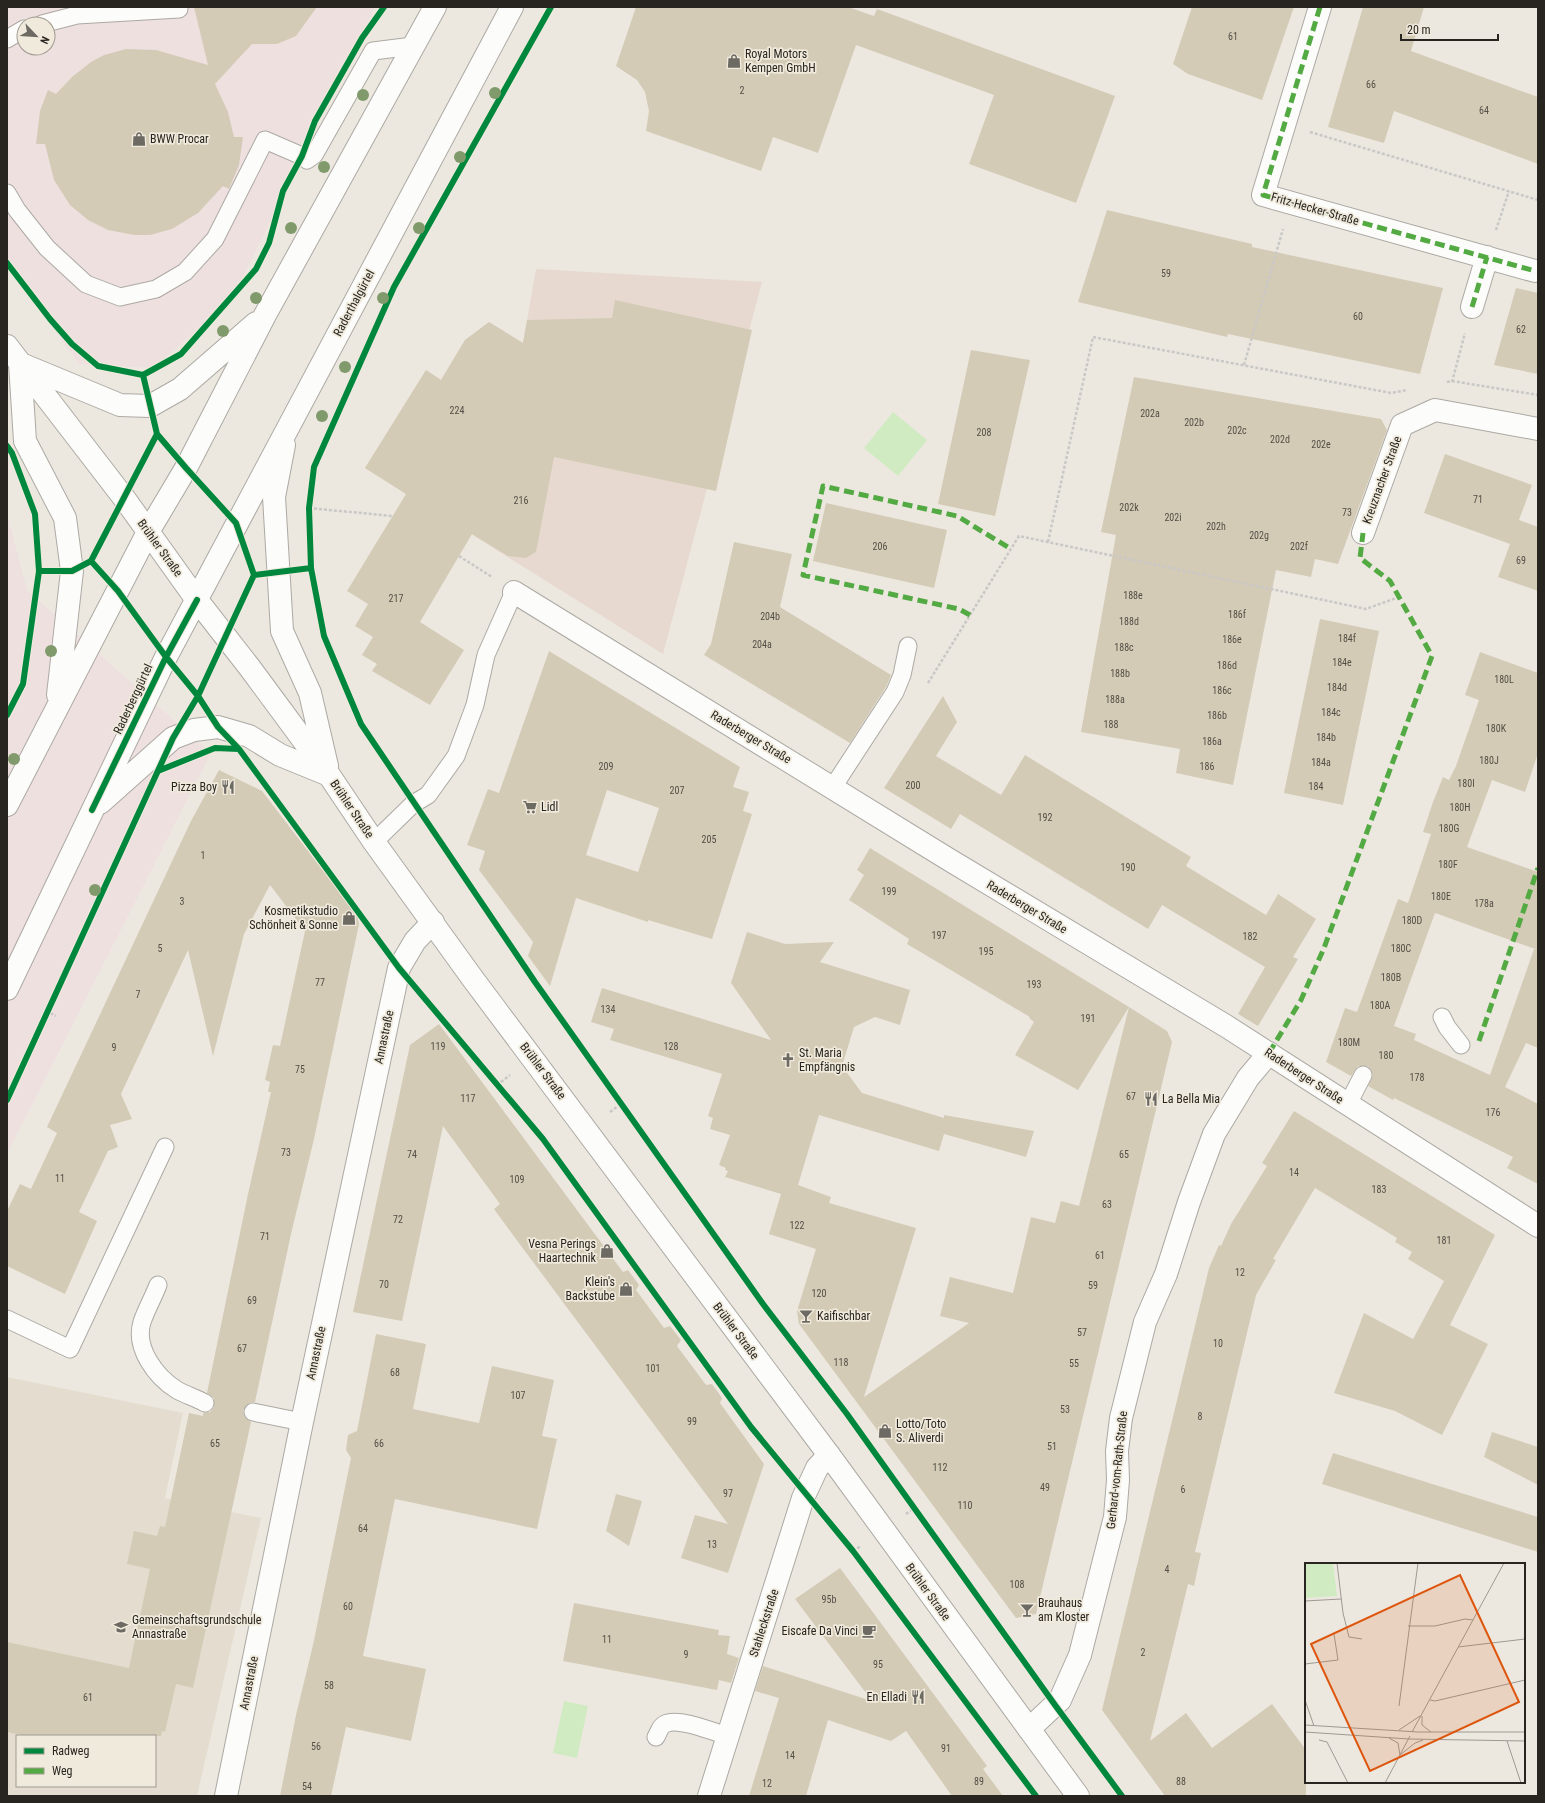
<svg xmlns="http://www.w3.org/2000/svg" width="1545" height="1803" viewBox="0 0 1545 1803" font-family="'Roboto Condensed',sans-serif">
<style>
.commercial{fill:#efe0e0;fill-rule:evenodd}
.industrial{fill:#e7d9d0}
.built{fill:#e4ddcf;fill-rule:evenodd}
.green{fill:#d0ebc1}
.building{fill:#d4cbb6;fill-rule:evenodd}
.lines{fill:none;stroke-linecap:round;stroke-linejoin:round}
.lane-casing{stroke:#aca9a3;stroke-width:19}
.street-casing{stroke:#aca9a3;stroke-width:24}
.secondary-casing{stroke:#aca9a3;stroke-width:24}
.path{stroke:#c9c8c6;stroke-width:2.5;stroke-dasharray:3 2;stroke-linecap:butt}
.lane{stroke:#fcfcfa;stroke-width:17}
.street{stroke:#fcfcfa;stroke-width:22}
.secondary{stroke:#fcfcfa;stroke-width:22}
.quiet{stroke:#53aa43;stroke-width:5;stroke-dasharray:10 5;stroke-linecap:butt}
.cycleway-casing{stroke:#f0eadc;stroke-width:8}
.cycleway{stroke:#00873e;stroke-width:6}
.tree{fill:#809a6b}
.labels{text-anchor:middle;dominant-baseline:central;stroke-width:3.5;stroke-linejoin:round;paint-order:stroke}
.number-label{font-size:10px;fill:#534e46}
.poi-label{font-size:12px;fill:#282520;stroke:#f0eadc;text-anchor:start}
.street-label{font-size:12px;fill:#282520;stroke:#f0eadc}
.inset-road{fill:none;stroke:#9e9a93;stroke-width:1}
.view{fill:#de560d;fill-opacity:0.15;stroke:#de560d;stroke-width:2}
.inset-edge{fill:none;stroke:#282520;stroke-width:2}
</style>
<rect width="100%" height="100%" fill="#ece8e0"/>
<!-- commercial -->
<path class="commercial" d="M7,7h368l-143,293 -79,68 -74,-4 -72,-97zM24,24h24v24h-24z
M7,513l20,77 184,163 -204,401z"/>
<!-- industrial -->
<path class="industrial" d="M536,269l226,13 -99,372 -298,-186 61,-98 15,10 24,-40 24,-18 34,21z"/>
<!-- built -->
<path class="built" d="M7,1377l176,36 -18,85 96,20 -64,278h-190zM17,1736h138v50h-138z"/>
<!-- green -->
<path class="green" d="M893,412l34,28 -29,36 -34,-28z
M564,1701l24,5 -11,52 -24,-5z"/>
<!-- building -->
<path class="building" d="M194,7h123l-21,29 -19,8h-25l-37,40 13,28 6,25h9l-4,28 -10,24 -6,-3 -25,27 -26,16 -22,6h-16l-26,-5 -20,-10 -18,-15 -16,-25 -9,-36h-9l4,-33 8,-21 8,4 16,-17 19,-15 13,-7 22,-6 30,1 52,15z
M636,7h212l26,9 3,-7 238,87 -39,107 -107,-39 25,-69 -138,-50 -38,108 -45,-16 -12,34 -115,-40 3,-20 -4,-19 -8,-12 -21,-14z
M1192,7h102l-32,93 -74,-26 -15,-10z
M1363,7h61l-13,44 127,46v67l-144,-53 -10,32 -56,-16z
M1107,210l145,34v3l191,41 -23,86 -192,-40 -1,3 -149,-35z
M1516,288l22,5v81l-44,-9z
M615,300l137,30 -36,161 -162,-34 -18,95 -10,6 -18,-2 -36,-22 -52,88 44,28 -34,55 -58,-34 5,-7 -15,-9 11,-18 -18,-11 13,-22 -21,-13 59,-97 -41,-26 61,-98 15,10 24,-40 24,-18 34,21 4,-23 85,-2z
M971,350l59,10 -35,156 -57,-12z
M1134,377l247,42 6,11 -49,134 -23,-5 -4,18 -35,-7 -43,215 -57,-12 4,-24 -99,-17 35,-197 -15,-3z
M1445,454l87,31 -13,35 19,7v64l-40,-14 12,-33 -86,-31z
M826,503l121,27 -13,58 -121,-27z
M734,542l58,12 -12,53 111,68 -5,12 -36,56 -146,-88 7,-11z
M1320,619l59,12 -36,174 -59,-12z
M549,651l191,116 -7,20 16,5 -6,19 9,3 -40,125 -64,-19v2l-72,-24 -26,88 -22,-30 5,-14 -54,-72 6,-19 -18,-6 21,-56 11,4zM607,790l52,18 -21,64 -52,-17z
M1480,652l58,21v80l-13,39 -33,-12 -25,67 71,25v78l-103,-37 -41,113 22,8 -2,6 76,35 44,-126 4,1v98l-12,-5 -21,44 33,17v80l-31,-16 6,-11 -119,-59 -1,2 -25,-14 5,-11 -5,-9h-10l-7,10 -25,-14 19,-54 12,4 41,-113 10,4 23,-69 -8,-2 10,-30 10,-25 6,3 7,-14 23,-66 -14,-5z
M943,696l14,26 -21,34 65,39 24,-40 166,102 -5,9 80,49 12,-21 38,25 -23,38 5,2 -40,67 -20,-12 27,-47 -103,-62 -14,24 -188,-115 -9,15 -67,-41z
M219,770l43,21 95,124 2,9 -45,215 -23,95 -36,168 -6,1 -6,7 1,6 7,6 -58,266 -17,-4 -11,48 -3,-1 -1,5h-135l-19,-4v-90l122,26 21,-99 -23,-5 7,-33 23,5 3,-10 5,1 24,-114 14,3v-3l7,-1 4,-5v-9l-7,-5 41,-199 23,-102h-3l2,-10 -5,-2 8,-35 7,1 25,-115 -35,-46 -26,49 -31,122 -25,-106 -67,144 11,25 -22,6 8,22 -10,4 -29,61 18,9 -32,73 -58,-28v-55l13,-27 11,5 26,-56 -10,-6 144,-306z
M870,848l259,159 -51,83 -63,-35 19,-33 -5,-4 1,-1 -123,-73 2,-5 -60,-39 15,-25 -7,-5z
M747,932l38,12 49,-2 -14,20 90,28 -10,35 -25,-8 -21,10 -12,39 20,27 82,25v-3l90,16 -8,26 -82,-23 -5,17 -120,-36 -21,70 33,12 -2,6 87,25 -52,169 105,-74 -29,-7 10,-39 63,16 18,-76 24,6 6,-22 18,5 50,-199 38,24 5,11 -136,572 -20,4 -217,-294 -2,-13 19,-62 -47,-15 12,-40 -56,-17 3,-6 -3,-1 1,-2 -7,-3 11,-30 -20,-6 3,-11 -5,-2 14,-42 -112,-34 4,-11 -23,-7 11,-34 169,52 -40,-57z
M439,1024l184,248 5,-2 11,15 -3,5 28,38 6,-2 11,14 -4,6 29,39 6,-1 10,14 -2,5 44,61 -36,109 -47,-15 14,-43 33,9 -215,-289 -19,-26 6,-5 -57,-78 -41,195 -49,-9 57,-267z
M1294,1111l201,124 -45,90 38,19 -46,91 -47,-24 -61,-18 30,-80 49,26 31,-58 -36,-22 4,-7 -17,-10 2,-4 -82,-50 -42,71 3,1 -20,35 -61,257 6,1 -7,33 -6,-2 -38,157 36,-28 26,35 60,-44 34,46v46h-141l-63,-86 107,-442 10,-23 2,1 10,-22 36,-58 -5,-3z
M376,1334l50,10 -13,65 66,14 13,-57 62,14 -12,56 15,3 -20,90 -142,-30 -32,157 63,13 -15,72 -65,-14 -15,69h-51l16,-81 17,-70 38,-187 -5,-8 2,-15 9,-4z
M1492,1432l46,15v38l-54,-28z
M1333,1453l205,64v35l-216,-68z
M616,1494l26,7 -13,45 -23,-15z
M840,1568l147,198 -4,3 20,27h-51l-46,-65 -15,10 -63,-21 -22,76h-57l30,-98 -24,-7 8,-25 109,35 -77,-102z
M574,1603l145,27 -1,5 12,1 -3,18 12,4 -8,25 -12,-3 -2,10 -154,-29z"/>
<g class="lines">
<defs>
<path id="lane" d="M42,24l35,-9 102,-6v-2
M7,39l17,-10
M7,193l10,17 30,38 39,36 34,13 36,-8 29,-17 30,-33 50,-99 37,16 5,4 7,-5 59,-104 40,-5
M833,787l62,-95 7,-17 6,-29
M374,842l39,-38 15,-9 28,-39 19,-51 11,-50 28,-63
M1442,1017l5,10 14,18
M1348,1104l15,-29
M158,1285c-5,13 -12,25 -16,37 -8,26 14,55 35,68 9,5 19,8 28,13
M7,1319l63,30 95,-202
M253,1412l49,10
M656,1737c3,-5 4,-11 9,-13 13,-7 49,8 62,12"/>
<path id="street" d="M1320,7l-57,188 272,76
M1472,307l15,-50
M1363,533l39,-108 33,-15 103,19
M514,592l434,267 278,167 312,200
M1029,1729l31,-29 20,-45 35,-138 3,-37 -1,-29 4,-33 24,-96 21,-48 23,-72 25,-68 34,-56 21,-25
M226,1796l76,-374 97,-454 16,-27 18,-19
M709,1796l94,-298 14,-30 12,-13"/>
<path id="secondary" d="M7,346l117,152 73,102 53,68 79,107 45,67 99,137 356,476 249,341
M20,364l5,77 40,77 7,53 -14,124
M21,364l99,41 30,1 30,-17 76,-66
M284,445l-10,52 8,134 28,62 17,73
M100,803l73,-65 21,-8 24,-3 31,9 31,19 49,20
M7,805l141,-273 38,-64 79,-153 170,-308
M7,989l159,-332 346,-650"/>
</defs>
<!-- lane casing -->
<use href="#lane" class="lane-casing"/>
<!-- street casing -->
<use href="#street" class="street-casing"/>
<!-- secondary casing -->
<use href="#secondary" class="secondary-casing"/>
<!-- path -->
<path class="path" d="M1310,132l228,68
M1496,230l13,-39
M1244,365l39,-136
M1447,382l5,-1 86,14
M1452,382l13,-49
M309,508l83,8
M1048,542l45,-205 298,56 16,-3
M459,556l33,21
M928,683l91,-147 347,73 33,-12
M46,1011l10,5
M497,1085l13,-10
M610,1112l12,-9
M906,1514l8,-6
M853,1551l8,-5"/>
<!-- lane -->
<use href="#lane" class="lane"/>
<!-- street -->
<use href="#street" class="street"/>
<!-- secondary -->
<use href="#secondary" class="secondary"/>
<!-- quiet -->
<path class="quiet" d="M1320,7l-57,188 272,76
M1472,307l15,-50
M970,615l-11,-6 -156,-34 20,-89 134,30 54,33
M1479,1041l59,-173
M1269,1053l32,-53 23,-52 108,-292 -42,-75 -30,-23 3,-25"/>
<defs>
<path id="cycleway" d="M551,7l-157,280 -80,180 -5,41 2,60 13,68 37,88 174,258 228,322 84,110 208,291 67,91
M7,263l43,56 22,25 26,22 45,9 38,-21 75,-85 13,-26 14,-52 19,-35 13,-35 47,-83 22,-31
M143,375l14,59 29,34 50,55 18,52 57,-7
M7,446l5,7 23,61 4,57 -16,113 -16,31
M91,561l66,-127
M39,571h33l19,-10 27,30 48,66 32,39 20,31 21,22
M158,771l57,-23 24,1 160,219 144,171 208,288 102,124 183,245
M92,810l74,-153 31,-57
M7,1100l166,-362 25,-42 56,-121"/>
</defs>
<!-- cycleway casing -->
<use href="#cycleway" class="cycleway-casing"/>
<!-- cycleway -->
<use href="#cycleway" class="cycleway"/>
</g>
<!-- trees -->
<g class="tree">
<circle cx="495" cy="93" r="6"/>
<circle cx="363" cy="95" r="6"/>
<circle cx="460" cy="157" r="6"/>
<circle cx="324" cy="167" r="6"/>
<circle cx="291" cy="228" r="6"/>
<circle cx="419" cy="228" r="6"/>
<circle cx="256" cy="298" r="6"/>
<circle cx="383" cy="298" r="6"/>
<circle cx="223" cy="331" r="6"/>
<circle cx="345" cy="367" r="6"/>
<circle cx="322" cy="416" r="6"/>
<circle cx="51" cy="651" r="6"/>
<circle cx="14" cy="759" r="6"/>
<circle cx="95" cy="890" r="6"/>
</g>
<!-- icons -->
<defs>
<symbol id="shop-bare" viewBox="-9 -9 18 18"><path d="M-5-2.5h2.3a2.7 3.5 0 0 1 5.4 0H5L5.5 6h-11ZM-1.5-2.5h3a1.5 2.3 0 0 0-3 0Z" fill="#6d6963" stroke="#f0eadc" stroke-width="2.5" paint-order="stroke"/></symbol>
<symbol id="restaurant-bare" viewBox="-9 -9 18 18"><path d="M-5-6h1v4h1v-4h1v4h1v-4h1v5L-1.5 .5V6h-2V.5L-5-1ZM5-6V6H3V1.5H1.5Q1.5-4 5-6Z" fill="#6d6963" stroke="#f0eadc" stroke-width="2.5" paint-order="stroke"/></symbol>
<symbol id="supermarket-bare" viewBox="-9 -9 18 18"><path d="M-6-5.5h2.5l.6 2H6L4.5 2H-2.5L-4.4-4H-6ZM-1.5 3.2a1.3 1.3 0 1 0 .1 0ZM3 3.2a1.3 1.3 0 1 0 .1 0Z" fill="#6d6963" stroke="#f0eadc" stroke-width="2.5" paint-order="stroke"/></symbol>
<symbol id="church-bare" viewBox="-9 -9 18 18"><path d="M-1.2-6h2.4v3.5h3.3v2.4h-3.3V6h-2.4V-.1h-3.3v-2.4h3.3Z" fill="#6d6963" stroke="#f0eadc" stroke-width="2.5" paint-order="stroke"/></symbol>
<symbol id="bar-bare" viewBox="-9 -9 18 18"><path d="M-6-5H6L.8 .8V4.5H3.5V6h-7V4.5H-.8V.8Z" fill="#6d6963" stroke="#f0eadc" stroke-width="2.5" paint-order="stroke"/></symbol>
<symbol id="school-bare" viewBox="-9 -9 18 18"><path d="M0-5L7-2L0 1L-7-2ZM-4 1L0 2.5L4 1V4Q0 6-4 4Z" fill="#6d6963" stroke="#f0eadc" stroke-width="2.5" paint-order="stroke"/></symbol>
<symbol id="cafe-bare" viewBox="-9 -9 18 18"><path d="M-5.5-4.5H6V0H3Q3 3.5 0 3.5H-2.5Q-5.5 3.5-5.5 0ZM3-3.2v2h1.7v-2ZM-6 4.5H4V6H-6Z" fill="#6d6963" stroke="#f0eadc" stroke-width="2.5" paint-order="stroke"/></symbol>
</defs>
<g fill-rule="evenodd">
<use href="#shop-bare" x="724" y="51" width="20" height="20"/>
<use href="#shop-bare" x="129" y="129" width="20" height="20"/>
<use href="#restaurant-bare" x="218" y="777" width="20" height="20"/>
<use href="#supermarket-bare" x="520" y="797" width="20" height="20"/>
<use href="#shop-bare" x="339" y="908" width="20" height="20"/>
<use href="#church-bare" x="778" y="1050" width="20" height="20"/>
<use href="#restaurant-bare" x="1141" y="1089" width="20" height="20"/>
<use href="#shop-bare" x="597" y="1241" width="20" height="20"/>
<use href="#shop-bare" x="616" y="1279" width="20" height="20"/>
<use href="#bar-bare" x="796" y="1306" width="20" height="20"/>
<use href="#shop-bare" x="875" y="1421" width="20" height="20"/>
<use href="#bar-bare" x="1017" y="1600" width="20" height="20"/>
<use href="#school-bare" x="111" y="1617" width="20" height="20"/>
<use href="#cafe-bare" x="859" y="1621" width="20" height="20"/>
<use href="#restaurant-bare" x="908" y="1687" width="20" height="20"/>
</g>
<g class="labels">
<!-- number labels -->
<g class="number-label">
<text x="1233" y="36">61</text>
<text x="1371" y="84">66</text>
<text x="742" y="90">2</text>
<text x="1484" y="110">64</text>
<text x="1166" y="273">59</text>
<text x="1358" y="316">60</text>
<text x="1521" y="329">62</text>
<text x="457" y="410">224</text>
<text x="1150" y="413">202a</text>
<text x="1194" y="422">202b</text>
<text x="1237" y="430">202c</text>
<text x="984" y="432">208</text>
<text x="1280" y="439">202d</text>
<text x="1321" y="444">202e</text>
<text x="1478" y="499">71</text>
<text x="521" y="500">216</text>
<text x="1129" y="507">202k</text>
<text x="1347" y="512">73</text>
<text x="1173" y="517">202i</text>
<text x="1216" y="526">202h</text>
<text x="1259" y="535">202g</text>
<text x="880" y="546">206</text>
<text x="1299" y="546">202f</text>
<text x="1521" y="560">69</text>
<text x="1133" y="595">188e</text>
<text x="396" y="598">217</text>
<text x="1237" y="614">186f</text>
<text x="770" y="616">204b</text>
<text x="1129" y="621">188d</text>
<text x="1347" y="638">184f</text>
<text x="1232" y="639">186e</text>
<text x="762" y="644">204a</text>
<text x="1124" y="647">188c</text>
<text x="1342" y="662">184e</text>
<text x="1227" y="665">186d</text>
<text x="1120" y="673">188b</text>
<text x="1504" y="679">180L</text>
<text x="1337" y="687">184d</text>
<text x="1222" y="690">186c</text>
<text x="1115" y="699">188a</text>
<text x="1331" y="712">184c</text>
<text x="1217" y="715">186b</text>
<text x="1111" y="724">188</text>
<text x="1496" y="728">180K</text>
<text x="1326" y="737">184b</text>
<text x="1212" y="741">186a</text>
<text x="1489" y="760">180J</text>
<text x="1321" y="762">184a</text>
<text x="606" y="766">209</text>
<text x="1207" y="766">186</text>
<text x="1466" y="783">180I</text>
<text x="913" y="785">200</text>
<text x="1316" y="786">184</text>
<text x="677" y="790">207</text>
<text x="1460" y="807">180H</text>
<text x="1045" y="817">192</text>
<text x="1449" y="828">180G</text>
<text x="709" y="839">205</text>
<text x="203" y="855">1</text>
<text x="1448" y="864">180F</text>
<text x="1128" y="867">190</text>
<text x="889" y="891">199</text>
<text x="1441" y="896">180E</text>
<text x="182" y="901">3</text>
<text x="1484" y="903">178a</text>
<text x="1412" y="920">180D</text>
<text x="939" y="935">197</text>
<text x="1250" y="936">182</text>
<text x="160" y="948">5</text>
<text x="1401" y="948">180C</text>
<text x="986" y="951">195</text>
<text x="1391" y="977">180B</text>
<text x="320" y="982">77</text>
<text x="1034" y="984">193</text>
<text x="138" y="994">7</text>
<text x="1380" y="1005">180A</text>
<text x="608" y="1009">134</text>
<text x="1088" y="1018">191</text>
<text x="1349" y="1042">180M</text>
<text x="438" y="1046">119</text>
<text x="671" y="1046">128</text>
<text x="114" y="1047">9</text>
<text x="1386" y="1055">180</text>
<text x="300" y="1069">75</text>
<text x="1417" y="1077">178</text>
<text x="1131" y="1096">67</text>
<text x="468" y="1098">117</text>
<text x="1493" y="1112">176</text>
<text x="286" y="1152">73</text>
<text x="412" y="1154">74</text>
<text x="1124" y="1154">65</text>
<text x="1294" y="1172">14</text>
<text x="60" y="1178">11</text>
<text x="517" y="1179">109</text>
<text x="1379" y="1189">183</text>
<text x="1107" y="1204">63</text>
<text x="398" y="1219">72</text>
<text x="797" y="1225">122</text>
<text x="265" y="1236">71</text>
<text x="1444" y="1240">181</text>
<text x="1100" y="1255">61</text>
<text x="1240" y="1272">12</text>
<text x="384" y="1284">70</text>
<text x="1093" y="1285">59</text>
<text x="819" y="1293">120</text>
<text x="252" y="1300">69</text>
<text x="1082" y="1332">57</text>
<text x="1218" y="1343">10</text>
<text x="242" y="1348">67</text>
<text x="841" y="1362">118</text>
<text x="1074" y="1363">55</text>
<text x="653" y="1368">101</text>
<text x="395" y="1372">68</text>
<text x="518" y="1395">107</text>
<text x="1065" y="1409">53</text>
<text x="1200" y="1416">8</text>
<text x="692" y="1421">99</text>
<text x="215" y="1443">65</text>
<text x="379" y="1443">66</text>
<text x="1052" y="1446">51</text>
<text x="940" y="1467">112</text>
<text x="1045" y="1487">49</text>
<text x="1183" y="1489">6</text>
<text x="728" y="1493">97</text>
<text x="965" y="1505">110</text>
<text x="363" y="1528">64</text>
<text x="712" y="1544">13</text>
<text x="1167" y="1569">4</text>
<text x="1017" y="1584">108</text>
<text x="829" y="1599">95b</text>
<text x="348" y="1606">60</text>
<text x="607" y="1639">11</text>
<text x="1143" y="1652">2</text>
<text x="686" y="1654">9</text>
<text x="878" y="1664">95</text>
<text x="329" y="1685">58</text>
<text x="88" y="1697">61</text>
<text x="316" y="1746">56</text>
<text x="946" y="1748">91</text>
<text x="790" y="1755">14</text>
<text x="979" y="1781">89</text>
<text x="1181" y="1781">88</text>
<text x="767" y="1783">12</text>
<text x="307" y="1786">54</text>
</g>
<!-- poi labels -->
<g class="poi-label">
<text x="745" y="54">Royal Motors<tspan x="745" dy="14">Kempen GmbH</tspan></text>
<text x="150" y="139">BWW Procar</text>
<text x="217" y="787" text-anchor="end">Pizza Boy</text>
<text x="541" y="807">Lidl</text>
<text x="338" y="911" text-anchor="end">Kosmetikstudio<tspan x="338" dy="14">Schönheit &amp; Sonne</tspan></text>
<text x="799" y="1053">St. Maria<tspan x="799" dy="14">Empfängnis</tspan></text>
<text x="1162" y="1099">La Bella Mia</text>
<text x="596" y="1244" text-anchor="end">Vesna Perings<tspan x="596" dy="14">Haartechnik</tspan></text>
<text x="615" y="1282" text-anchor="end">Klein's<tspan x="615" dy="14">Backstube</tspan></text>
<text x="817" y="1316">Kaifischbar</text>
<text x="896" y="1424">Lotto/Toto<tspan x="896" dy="14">S. Aliverdi</tspan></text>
<text x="1038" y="1603">Brauhaus<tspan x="1038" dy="14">am Kloster</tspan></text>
<text x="132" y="1620">Gemeinschaftsgrundschule<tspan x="132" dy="14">Annastraße</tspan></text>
<text x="858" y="1631" text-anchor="end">Eiscafe Da Vinci</text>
<text x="907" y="1697" text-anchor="end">En Elladi</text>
</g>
<!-- street labels -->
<g class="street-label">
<text transform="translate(1315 209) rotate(16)">Fritz-Hecker-Straße</text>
<text transform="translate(354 303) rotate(-62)">Raderthalgürtel</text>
<text transform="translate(1382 480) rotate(-70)">Kreuznacher Straße</text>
<text transform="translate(160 548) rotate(54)">Brühler Straße</text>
<text transform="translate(133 699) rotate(-65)">Raderberggürtel</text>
<text transform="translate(751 737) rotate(31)">Raderberger Straße</text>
<text transform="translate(352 809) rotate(56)">Brühler Straße</text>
<text transform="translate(1027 907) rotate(31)">Raderberger Straße</text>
<text transform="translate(384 1037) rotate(-78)">Annastraße</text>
<text transform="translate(543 1071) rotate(53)">Brühler Straße</text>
<text transform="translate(1304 1076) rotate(33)">Raderberger Straße</text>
<text transform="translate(736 1331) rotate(53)">Brühler Straße</text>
<text transform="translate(316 1353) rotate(-78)">Annastraße</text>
<text transform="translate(1117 1470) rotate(-84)">Gerhard-vom-Rath-Straße</text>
<text transform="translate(928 1592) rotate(54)">Brühler Straße</text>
<text transform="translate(764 1623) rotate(-72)">Stahleckstraße</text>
<text transform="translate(249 1683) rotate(-79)">Annastraße</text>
</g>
</g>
<!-- overview -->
<g transform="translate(1305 1563)">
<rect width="220" height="220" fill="#ece8e0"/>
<path d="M0,0h28l4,33 -32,2z" fill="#d0ebc1"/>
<path class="inset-road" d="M32,0l6,50 6,24 13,2M0,38l36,-2M103,63h27l30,-7 8,1M153,84l67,-8M0,101l33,-4 -4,-26M0,137l9,26M125,137l5,1 90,-21M94,143l19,-143M117,153v9l9,7M0,162l113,7h107M94,167l21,-14M0,169l104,7 116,2M107,169l92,-169M84,175l9,5 2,12M14,177l8,2 21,41M202,178l14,42M95,192l15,-12 8,-3M80,220l25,-47"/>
<path class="view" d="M155,12l59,127 -149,69 -59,-127z"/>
<rect width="220" height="220" class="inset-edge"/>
</g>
<!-- border -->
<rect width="1545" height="1803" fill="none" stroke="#282520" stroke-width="16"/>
<!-- legend -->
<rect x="16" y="1735" width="140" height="52" fill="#f0eadc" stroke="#a09b91"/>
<rect x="24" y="1748" width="20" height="6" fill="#00873e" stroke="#a09b91"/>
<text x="52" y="1755" font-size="12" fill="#282520">Radweg</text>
<rect x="24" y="1768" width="20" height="6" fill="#53aa43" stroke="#a09b91"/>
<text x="52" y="1775" font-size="12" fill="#282520">Weg</text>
<!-- north arrow -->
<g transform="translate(36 36) rotate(115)"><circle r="19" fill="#f0eadc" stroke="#a09b91"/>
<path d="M0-3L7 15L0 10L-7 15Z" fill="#6d6963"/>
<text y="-6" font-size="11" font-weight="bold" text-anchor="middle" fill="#282520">N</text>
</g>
<!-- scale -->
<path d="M1401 34v6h97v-6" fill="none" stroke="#282520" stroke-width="2"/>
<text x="1407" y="34" font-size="12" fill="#282520" stroke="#f0eadc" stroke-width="3" paint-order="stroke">20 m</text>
</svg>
